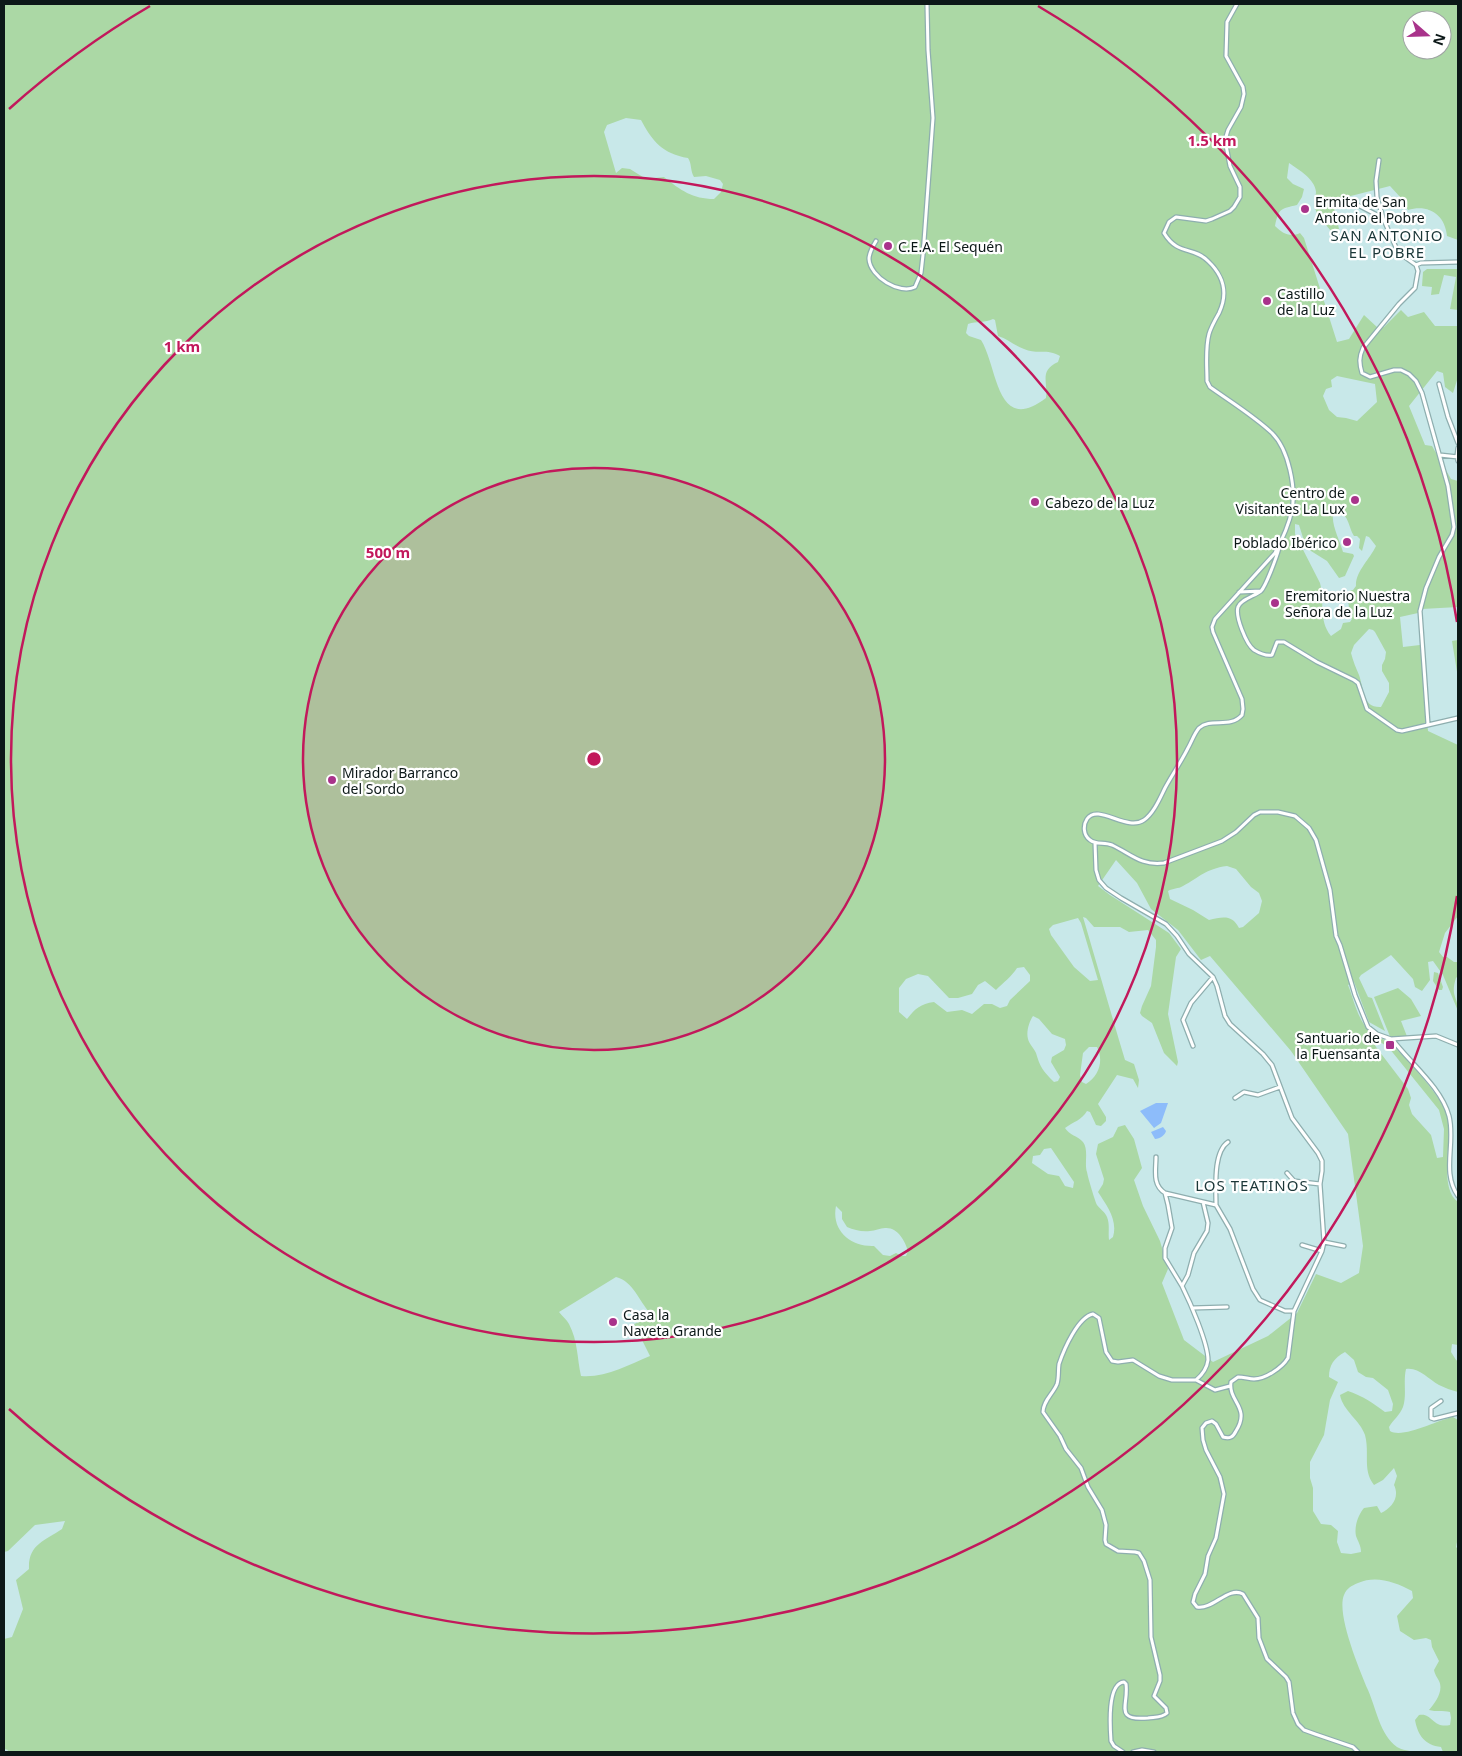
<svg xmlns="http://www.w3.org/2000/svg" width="1462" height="1756" viewBox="0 0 1462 1756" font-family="'Noto Sans',sans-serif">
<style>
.green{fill:#abd8a5;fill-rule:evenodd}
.water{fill:#8dbcfa}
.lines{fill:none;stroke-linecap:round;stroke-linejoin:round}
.street-casing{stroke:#8eaeaf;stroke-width:5.5}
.street{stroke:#fff;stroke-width:3}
.ring{fill:none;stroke:#c2185b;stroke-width:2.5}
.poi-dot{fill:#a9338b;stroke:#fff;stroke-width:2}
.labels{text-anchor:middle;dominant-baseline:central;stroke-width:4.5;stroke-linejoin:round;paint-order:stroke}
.poi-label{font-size:14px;fill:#0c1818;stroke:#fff;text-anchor:start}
.neighbourhood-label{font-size:15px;letter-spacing:1px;fill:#1b3738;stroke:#fff}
.centre{fill:#c2185b;stroke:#fff;stroke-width:2.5}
.ring-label{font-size:15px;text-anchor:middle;font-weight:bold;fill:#c2185b;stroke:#fff;stroke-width:4.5;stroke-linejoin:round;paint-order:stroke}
</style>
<rect width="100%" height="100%" fill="#c8e8e9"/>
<!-- green -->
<path class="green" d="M4,4h1454v236l-11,-4c-2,-21 -18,-32 -39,-26l-7,-12 -11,-12 -51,13 -6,4 6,26 -8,2c-6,-8 -13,-13 -16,-23 -2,-5 1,-10 1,-16 -1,-13 -17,-22 -27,-29l-2,15 6,6 11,5 -2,8 -5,8c-17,4 -18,3 -22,21 7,7 15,12 25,7l4,5 33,104 12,-3 15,-24 14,13 6,-1 17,-17 7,7 16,-5 11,14h23v51l-5,16 -8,-6 -2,-14 -6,-2 -28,35 16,39 7,1 19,33 7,2v126l-36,2 -4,4 -18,4 3,30 17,-2 8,86 30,14v171l-13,17 -6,19 4,5h4l7,5h4v14l-2,2c-6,19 2,18 2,33l-15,-36 -10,-14 -5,1 2,18 -8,11 -7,-4 -2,-8 -22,-24 -30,20 -2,3 9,19 4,1 13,33 -16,-9 -15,-40 -6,3c6,15 10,36 23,48 4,4 12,5 17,9 13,9 51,53 57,67 11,25 -9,77 13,93v143l-6,-1 -1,8 5,8 2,1v31c-7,-2 -13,-4 -19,-7 -11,-6 -20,-18 -33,-16 -3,13 1,26 -3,38 -3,8 -10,13 -14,20l1,4c13,8 47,-11 63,-14l5,3v117l-2,10 2,2v203h-15l-2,-5c-16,-2 -23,-11 -26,-27l4,-5c13,-3 14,14 31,10l1,-7 -1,-6c-7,-2 -14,0 -21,-2 6,-7 15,-19 10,-29 -2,-4 -4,-6 -5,-11l5,-9 -7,-14 -1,-7 -5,-2 -12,2 -14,-9 -3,-15 16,-18 -1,-7c-17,-9 -36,-16 -54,-8 -7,3 -11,5 -14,12 -8,19 16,76 24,95 8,18 12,45 29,57 5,3 13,4 19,5h-1409l1,-2 -4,-1v-110l8,-2 11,-28 -7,-29 13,-11c-1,-25 16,-28 33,-40l3,-8 -30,4 -27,26 -4,1zM1412,20h30v30h-30zM626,118l15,2c11,21 22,34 47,38 4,6 2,12 6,19l12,-1 14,4 3,4 -2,8 -7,7c-21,0 -34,-9 -50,-22l-18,2 -16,-10 -8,-1 -6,5 -12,-41 3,-7zM993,319l2,1 3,16c10,3 17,10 26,13 13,6 23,-1 36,7l-2,6c-19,9 -10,19 -12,36 -50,38 -48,-31 -65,-58l-12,-4 -3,-3 2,-9c9,-3 17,-1 25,-5zM1337,376l38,8 2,18 -20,19 -11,-3 -9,-1 -8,-7 -6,-14 3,-7 6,-2 -1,-7zM1335,510c14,3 13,16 19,26h3l3,3 -1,9 3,3 4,-15 3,1 7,9c-6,13 -21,26 -20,40l-3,4 -4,1 -2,2 2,14 -2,6 5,6 -2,3 -7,1 -2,6 -10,7c-13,-16 -6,-35 -11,-53l-25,-49v-10l4,1 6,19 6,7 16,10 12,17 6,-2 9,-20 -1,-2 -10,-2c-3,-12 -15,-33 -8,-42zM1369,629l4,1 2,2 11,20 -1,7 -3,6v6l7,12v9l-8,15c-19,1 -17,-18 -22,-32 -3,-7 -6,-14 -8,-22l3,-8zM1116,860l21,23 14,26 27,21 23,30 9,-4 81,95 57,83 15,112 -4,27 -18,10 -25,-9 -19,39 -29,23 -55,26 -29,-22 -22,-57 6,-14 -8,-28 -17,-35 -9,-26 8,-12 -8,-29 -9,-14 -7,2 -5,10 -15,7 -2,10 8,25 -1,5 -5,8c9,14 20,28 15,45l-4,3c-1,-7 1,-16 -2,-23 -2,-5 -6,-7 -10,-12 -2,-4 -9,-27 -10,-33 -3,-9 2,-22 -4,-30 -5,-6 -14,-7 -18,-14 8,-6 17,-8 22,-17l3,1 6,13 5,1 5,-5v-4l-8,-13 19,-29 16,4 5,9 1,-8 -5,-16 -9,-4 -6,-20 -36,-123 3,1 8,9h26l9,5 19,-2 8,10v7l-5,39 -9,20 -2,7 2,3 10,7 12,30 13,13 1,-4 -10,-48 8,-57 5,-8 -12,-16 -59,-38 -12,-9zM1227,866l9,3 15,18 8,6 3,8 -3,12 -16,14 -4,1c-7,-14 -17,-11 -30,-8l-16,-10 -23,-11 -2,-8c5,-3 10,-2 15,-5 17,-9 22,-17 44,-20zM1078,918l3,5 17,57 -8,1 -16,-14 -23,-32 -2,-6 4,-4zM1024,967l6,8v6l-20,19 -3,6 -7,2 -8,-4h-8l-12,10 -10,-4 -15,2 -13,-10c-14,2 -19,7 -27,17l-8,-7v-24l7,-9 12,-5 10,2 21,22h9l14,-4 6,-9 7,-4 11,9c7,-7 16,-14 21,-22zM1033,1016l6,3 13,15 13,5 1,6 -2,5 -12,7 -1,5 9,15 -2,4 -4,1c-11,-11 -14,-15 -18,-29 -2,-5 -7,-9 -8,-14 -2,-7 1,-17 5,-23zM1376,1039l13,9 50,62 5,19 -1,28 -6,1 -6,-23 -19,-21 -3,-9 2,-7 -3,-9 -32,-42 -3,-6zM1089,1047h8c7,14 2,29 -11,37l-4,-2 -2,-7 3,-22zM1051,1148l23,34 -1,6 -8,-2 -6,-10 -11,-2 -16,-11 1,-7 7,-1 4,-6zM836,1206l6,6v7l5,8c7,3 15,5 23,4 5,0 10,-3 15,-3 13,-1 20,13 23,23l-2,5h-4l-6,-3 -6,3 -7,-1 -9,-9c-23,1 -43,-15 -38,-40zM616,1277c17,4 23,24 34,36v5l-16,6 16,32c-22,9 -44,22 -69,20 -4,-18 -3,-35 -12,-52 -2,-4 -7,-8 -10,-12zM1345,1352l9,8 4,12 8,5 7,1 15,12 5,14 -1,7 -7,1c-12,-9 -22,-16 -37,-21l-8,4c3,16 20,25 25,40 5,18 -3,35 9,50l9,-5 11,-12 3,8 -3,9c6,12 -2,23 -13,28l-4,-7 -13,2c-6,7 -10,19 -8,28 2,6 5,9 5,16l-10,2 -10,-1 -4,-11 1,-11 -7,-6 -10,-1 -8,-13v-23l-3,-10v-16l14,-27 6,-35 8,-18 -9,-5c0,-12 5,-19 16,-25z
M1427,269h31v41l-8,-1 6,-32 -12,-2 -5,19 -8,1 1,-8 -10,-1 1,-14z
M1458,640v38l-6,-37z
M1434,972l4,1 5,14 -1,3h-3l-6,-9z
M1398,988l13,11 10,17 -20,5 7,18h-17l-17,-42z"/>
<!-- water -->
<path class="water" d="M1156,1103h12l-7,20 -7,5 -14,-17z
M1163,1127l3,4c-1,4 -6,8 -11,8l-4,-7z"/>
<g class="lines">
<defs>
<path id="street" d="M1237,4l-10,18 -1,34 17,31 1,7 -3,13 -13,23 -3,10 5,26 10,21v10l-6,10 -4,4 -18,8 -6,2 -30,-4 -7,5 -5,11c14,23 29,13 44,28 16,15 20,33 11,52 -4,7 -8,14 -10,21 -4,15 -2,32 -2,47l3,6c21,15 44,29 62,46 17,17 24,55 20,77 -3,14 -10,30 -17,43l-60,66 -3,8 1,5 29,67 1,10 -1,6c-12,14 -31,2 -43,13 -5,6 -7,13 -11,20 -7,14 -16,27 -23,40 -5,10 -11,25 -21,32 -17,12 -46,-17 -57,-1 -4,6 -4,16 3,21 6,5 14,2 22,5 19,9 29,21 52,18l58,-22 14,-9 18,-17 6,-3h18l17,4 14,12 7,12 14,50 6,46 4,9 15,50 13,32 9,7 14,5 45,-3 22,9
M1379,160l-3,21 1,16 6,21 15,34 18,13 2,6 -3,17 -16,16 -36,44c-4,9 -4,15 -1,25l8,4 24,-7h7l8,4 7,7 6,12 26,93 6,41 -2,8 -13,22 -13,31 -6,23 8,113
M1335,205l6,-5h7l35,18
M876,241c-3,5 -7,12 -7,18 1,18 31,36 46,28l6,-14 2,-18 10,-137 -5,-68 -1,-46
M1416,265l5,-2 37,-1
M1439,384l9,33 10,26
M1458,448l-1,8 1,5
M1440,455l18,2
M1279,548c-2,8 -13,38 -18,43 -6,5 -20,8 -23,16 -3,9 8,37 16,43 5,3 13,6 18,5l5,-13h7l33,20 37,18 4,3 9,26 30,21 5,1 56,-13
M1239,592l22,-1
M1095,843l1,27 3,10 7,8 15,10 45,26 11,12 12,18 24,23 4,9 8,30 5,8 33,30 9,11 20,53 26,35 4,8v10l-2,13 4,58 -2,9 -28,60 -6,47c-6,10 -23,21 -34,21 -5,0 -10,-2 -16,-2l-7,5c-3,20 20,25 5,49 -3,6 -6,8 -13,6l-7,-13 -4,-3 -6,2 -4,5 1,12 3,10 14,27 4,17 -8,44 -8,18 -3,18 -10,20 -2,8 4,5c16,3 31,-21 46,-13l15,24 1,20 8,21 19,18 3,5 4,31 5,11 6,6 11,4 38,13 5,5
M1392,1039c18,24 49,48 57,77 7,27 -8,56 9,80
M1193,1046l-10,-26 8,-17 22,-26
M1235,1098l9,-6 14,3 22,-8
M1156,1157c0,13 -4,28 9,36l51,12 14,24 23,60 7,11 25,11h9
M1287,1173l7,8 26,3
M1165,1193l3,12 4,23 -7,20v10l17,28
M1216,1205c0,-18 -3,-53 12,-63
M1324,1242l20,4
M1302,1245l20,6
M1193,1308l34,-1
M1196,1380c6,-5 11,-12 12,-20 0,-17 -18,-58 -26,-74l6,-11 6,-22 13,-22 1,-8 -5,-21
M1441,1401l-10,7v10l3,1 24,-6
M1123,1752l-9,-6 -3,-5c-1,-14 -4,-58 13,-59l2,2c3,21 -13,37 22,34 7,-1 14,0 19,-5l-1,-5 -12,-12 6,-15v-6l-9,-38 -1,-57 -6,-19 -5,-8 -4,-1 -17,-1 -12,-7 -1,-4 1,-15 -4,-15 -14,-23 -7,-19 -15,-19 -6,-13 -17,-24c0,-11 10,-18 14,-28 2,-6 1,-13 2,-20 5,-15 19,-47 34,-50l6,4 7,34 6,9 6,1 15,-2 26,16 13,4h24l19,10 15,-4
M1133,1752l9,-2 12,2"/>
</defs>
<!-- street casing -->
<use href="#street" class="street-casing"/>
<!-- street -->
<use href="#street" class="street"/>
</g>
<!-- distance rings -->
<circle cx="594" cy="759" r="291" fill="#c2185b" fill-opacity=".12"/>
<g class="ring">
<circle cx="594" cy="759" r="291"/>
<circle cx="594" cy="759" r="583"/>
<path d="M1457 896A874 874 0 0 1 9 1409M9 109A874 874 0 0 1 150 6M1038 6A874 874 0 0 1 1457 622"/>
</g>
<!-- markers -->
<g class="poi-dot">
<circle cx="1305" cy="209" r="5"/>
<circle cx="888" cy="246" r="5"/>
<circle cx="1267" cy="301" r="5"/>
<circle cx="1355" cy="500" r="5"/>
<circle cx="1035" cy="502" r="5"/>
<circle cx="1347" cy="542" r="5"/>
<circle cx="1275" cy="603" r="5"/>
<circle cx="332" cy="780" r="5"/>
<rect x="1385" y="1040" width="10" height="10" rx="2.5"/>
<circle cx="613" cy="1322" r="5"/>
</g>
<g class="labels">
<!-- poi labels -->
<g class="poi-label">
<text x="1315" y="201">Ermita de San<tspan x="1315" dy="16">Antonio el Pobre</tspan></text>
<text x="898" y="246">C.E.A. El Sequén</text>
<text x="1277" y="293">Castillo<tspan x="1277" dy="16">de la Luz</tspan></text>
<text x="1345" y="492" text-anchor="end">Centro de<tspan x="1345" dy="16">Visitantes La Lux</tspan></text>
<text x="1045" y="502">Cabezo de la Luz</text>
<text x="1337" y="542" text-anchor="end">Poblado Ibérico</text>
<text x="1285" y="595">Eremitorio Nuestra<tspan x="1285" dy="16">Señora de la Luz</tspan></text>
<text x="342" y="772">Mirador Barranco<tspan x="342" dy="16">del Sordo</tspan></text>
<text x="1380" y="1037" text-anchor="end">Santuario de<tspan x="1380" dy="16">la Fuensanta</tspan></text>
<text x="623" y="1314">Casa la<tspan x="623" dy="16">Naveta Grande</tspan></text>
</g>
<!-- neighbourhood labels -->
<g class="neighbourhood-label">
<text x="1387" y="235">SAN ANTONIO<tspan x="1387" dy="17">EL POBRE</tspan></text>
<text x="1252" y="1185">LOS TEATINOS</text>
</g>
</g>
<circle cx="594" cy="759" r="8" class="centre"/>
<g class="ring-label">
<text x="1212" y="146">1.5 km</text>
<text x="182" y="352">1 km</text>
<text x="388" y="558">500 m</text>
</g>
<!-- border -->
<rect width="1462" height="1756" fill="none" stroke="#0c1818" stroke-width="10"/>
<!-- north arrow -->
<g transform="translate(1427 35) rotate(110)"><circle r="24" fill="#ffffff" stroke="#9ea3a3"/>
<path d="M0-4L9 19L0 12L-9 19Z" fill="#a9338b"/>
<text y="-8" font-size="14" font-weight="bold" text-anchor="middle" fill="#0c1818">N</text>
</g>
</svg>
